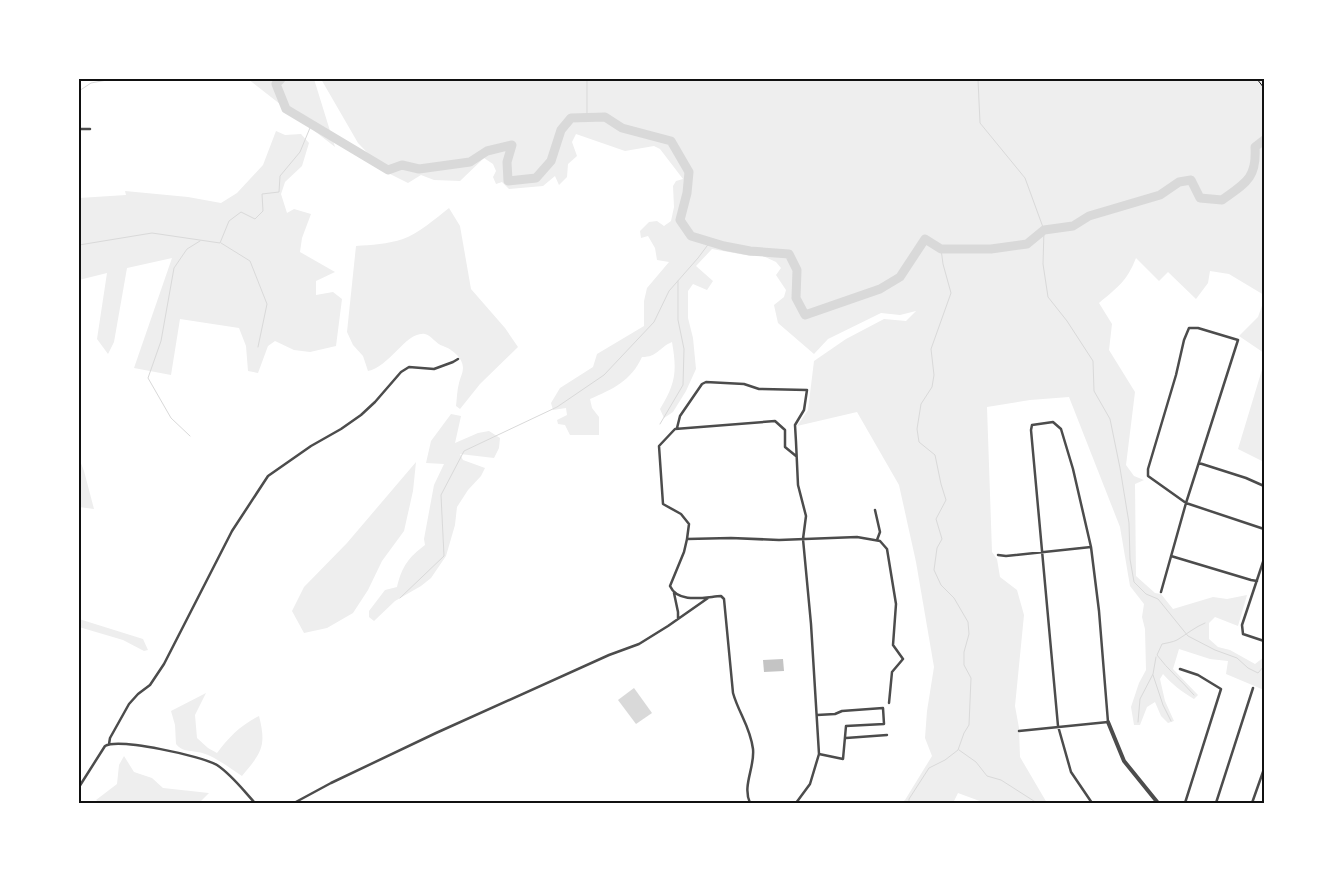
<svg xmlns="http://www.w3.org/2000/svg" width="1343" height="882" viewBox="0 0 1343 882" font-family="Mulish,sans-serif">
<style>
.green{fill:#eee}
.water{fill:#d9d9d9}
.lines{fill:none;stroke-linecap:round;stroke-linejoin:round}
.stream{stroke:#d9d9d9;stroke-width:1}
.river{stroke:#d9d9d9;stroke-width:9}
.building{fill:#c4c4c4}
.path{stroke:#111;stroke-width:1}
.minor{stroke:#4c4c4c;stroke-width:2.5}
.tertiary{stroke:#4c4c4c;stroke-width:4}
.neatline{fill:none;stroke:#111;stroke-width:2}
</style>
<rect width="100%" height="100%" fill="#fff"/>
<!-- green -->
<path class="green" d="M248,79h66l21,68z
M321,79h943v216l-35,-21 -19,-3 -2,12 -12,16 -28,-27 -9,9 -23,-23c-9,23 -18,29 -37,45l13,21 -3,26 26,42 -9,73 8,11 10,4 -9,4 1,92 19,17 6,1 12,15 40,-12 14,2 20,-4 -9,31 -23,-9 -6,6v16l9,8 12,3 25,14 9,-7v33l-38,-16 2,-13 -18,-2 -31,-10 -6,20 25,26 -4,4c-12,-7 -22,-15 -31,-25l-3,5 5,22 9,20 -6,2 -7,-7 -6,-14 -8,5 -7,18h-6l-3,-18 8,-24 7,-13 -1,-41 -3,-12 2,-13 -14,-18 -10,-59 -51,-130 -39,3 -43,7 5,145 5,7 3,18 17,13 7,25 -9,91 4,22 1,29 27,46h-62l-27,-10 -5,10h-52l4,-3 27,-44 -7,-18 2,-27 7,-44 -18,-105 -17,-77 -42,-73 -60,14 11,-16 6,-49 32,-22 38,-20 22,2 10,-10 -16,4 -19,-2 -53,26 -14,15 -36,-31 -4,-18 10,-8 2,-7 -10,-15 5,-7 -5,-6 -13,-6h-12l-39,-7 -16,17 17,15 -6,9 -14,-6 -5,7v27l5,20 3,31 -10,22 -13,21 -9,6 -4,-9c16,-26 17,-38 12,-67 -14,6 -14,15 -30,15 -11,24 -29,32 -52,42l2,9 7,9v18h-29l-5,-10 -7,-1 -1,-4 10,-5 -1,-7 -13,2 -2,-7 9,-15 33,-21 4,-13 47,-28v-25l3,-13 22,-26 -12,-2 -2,-12 -7,-12 -7,2 -1,-7 9,-9 8,-1 7,5 7,-5 3,-14 -1,-21 3,-5 7,-2 -23,-30 -6,-3 -29,5 -49,-17 -4,8 5,14 -9,8 -1,13 -8,8 -4,-9 -12,10 -34,3 -7,-7 -6,2 -3,-7 3,-6 -3,-7 -9,-6 -24,23 -26,-1 -13,-5 -13,8 -22,-11 -28,-29z
M276,131l9,4 16,-1 8,9 -7,23 -17,16 -4,12 6,19 7,-4 17,5 -9,24 -2,14 35,20 -19,9v14l17,-3 9,7 -6,47 -26,6 -16,-2 -19,-9 -7,5 -10,27 -10,-2 -2,-25 -7,-18 -59,-9 -9,56 -37,-7 38,-110 -45,10 -13,74 -6,12 -11,-15 10,-66 -28,7v-82l47,-3 -1,-4 63,6 33,6 16,-10 26,-28z
M449,208l11,18 11,63 34,39 13,19 -38,37 -20,25 -4,-3c1,-8 1,-16 3,-23 1,-5 4,-10 4,-15 0,-10 -11,-19 -20,-22 -7,-2 -12,-11 -18,-12 -19,-3 -35,33 -57,37l-5,-15 -10,-11 -6,-13 9,-86c15,-1 32,-2 47,-7 16,-6 32,-20 46,-31z
M1264,300v53l-25,-17 19,-19z
M1264,363v99l-26,-13z
M451,414l10,2 -6,27 23,-10 11,-2 11,7 -1,10 -5,10 -34,-4 3,6 22,8 -4,8 -13,14 -11,17 -2,18 -9,31 -15,22 -10,8 -26,15 -21,20 -5,-4v-6l16,-21 12,-3c5,-21 12,-30 28,-42l-1,-6 10,-54 10,-21 -18,-1 5,-22z
M79,458l5,13 10,38 -15,-2z
M416,462l-3,29 -9,40 -22,30 -14,29 -15,23 -26,15 -23,5 -12,-22 12,-24 43,-44z
M79,619l64,20 5,11 -4,1 -21,-11 -44,-13z
M206,693l-11,22 2,23 11,10 9,5c12,-16 24,-28 42,-37 8,31 2,37 -17,60 -13,-8 -29,-22 -45,-24 -8,-2 -15,0 -21,-8l-1,-19 -4,-14z
M124,756l10,16 18,6 11,10 46,5 -10,10h-99l-4,-3 21,-16 2,-19z"/>
<!-- water -->
<path class="water" d="M634,688l18,25 -16,11 -18,-24z"/>
<g class="lines">
<!-- stream -->
<path class="stream" d="M978,79l2,44 45,55 19,52 -1,34 5,33 19,24 26,40 1,30 16,28 10,49 9,55 1,36 4,23 12,12 12,5 30,37 27,14 22,8 11,10 10,5 6,-7
M79,91l12,-8 21,-4
M587,118v-39
M221,243l29,18 17,43 -9,43
M79,245l73,-12 68,10 9,-22 12,-9 14,7 8,-8 -1,-17 17,-2 1,-16 20,-24 12,-29
M660,424l23,-39 1,-36 -6,-29v-39
M190,436l-19,-18 -23,-40 13,-37 13,-73 13,-19 13,-8
M400,598l44,-42 -3,-61 23,-44 93,-44 47,-32 50,-53 15,-31 29,-33 12,-16
M1153,675l10,30 8,16
M1194,695c-12,-14 -26,-25 -37,-40l5,-11c5,-1 11,-2 15,-4 10,-6 18,-13 28,-17
M1138,722l2,-23 13,-25 3,-17
M959,750l17,12 11,14 14,4 36,23
M909,803v-4l20,-31 16,-8 13,-10 6,-17 5,-8 2,-47 -7,-13v-13l5,-18 -1,-12 -14,-24 -13,-13 -7,-15 3,-22 5,-9 -6,-20 10,-19 -5,-16 -6,-29 -16,-13 -2,-13 4,-25 11,-17 2,-12 -3,-26 20,-56 -8,-29 -2,-15"/>
<!-- river -->
<path class="river" d="M281,79l-5,5 10,25 102,61 14,-5 17,4 51,-7 17,-11 25,-6 -5,17 1,19 28,-3 15,-17 10,-31 10,-12 34,-1 17,11 49,13 18,31 -2,21 -7,27 11,16 33,10 26,5 39,3 8,16 -1,28 9,17 75,-26 20,-12 25,-38 16,10h50l36,-5 17,-14 29,-4 16,-10 71,-21 19,-13 12,-2 9,18 22,2c24,-17 35,-22 33,-53l9,-7"/>
</g>
<!-- building -->
<path class="building" d="M783,659l1,12 -20,1 -1,-12z"/>
<g class="lines">
<!-- path -->
<path class="path" d="M1257,79l7,9"/>
<!-- minor -->
<path class="minor" d="M79,129h11
M677,428l3,-12 22,-32 4,-2 38,2 15,5 48,1 -3,20 -9,15 1,17 2,43 8,31 -3,23 8,85 8,130 -9,30 -14,19
M1199,463l47,15 18,8
M875,510l5,22 -3,8
M687,539l2,-15 -8,-10 -18,-10 -4,-58 16,-17 100,-8 10,9v17l11,9
M998,555l8,1 85,-9
M1171,556l80,24 6,1
M1264,559l-22,66 1,9 21,7
M1161,592l25,-89 52,-163 -40,-12h-9l-5,12 -8,35 -28,94v7l38,27 78,26
M674,593l4,19v7
M1180,669l18,6 23,14 -36,114
M817,715l18,-1 7,-3 41,-3 1,16 -38,2 -3,33 -24,-5
M1019,731l89,-9 -9,-111 -8,-64 -18,-78 -12,-40 -8,-7 -21,3 -1,5 27,296 13,46 21,31
M846,738l41,-3
M109,744l1,-6 19,-34 9,-10 12,-9 14,-21 68,-133 36,-55 43,-30 30,-17 20,-14 14,-13 26,-30 8,-5 25,2 19,-7 5,-3
M79,787l26,-41c14,-8 97,10 112,19 15,10 26,25 38,38
M294,803l37,-20 105,-50 173,-78 30,-11 29,-18 40,-28
M750,803c-8,-17 5,-36 3,-54 -3,-23 -14,-35 -20,-56l-9,-94 -3,-3c-16,1 -43,8 -51,-10l14,-34 3,-13 44,-1 48,2 78,-3 23,4 7,8 9,55 -3,41 10,14 -11,13 -3,31
M1216,803l37,-115
M1252,803l12,-34"/>
<!-- tertiary -->
<path class="tertiary" d="M1108,722l16,39 34,42"/>
</g>
<!-- border -->
<rect width="1343" height="882" fill="none" stroke="#ffffff" stroke-width="160"/>
<rect x="80" y="80" width="1183" height="722" class="neatline"/>
</svg>
